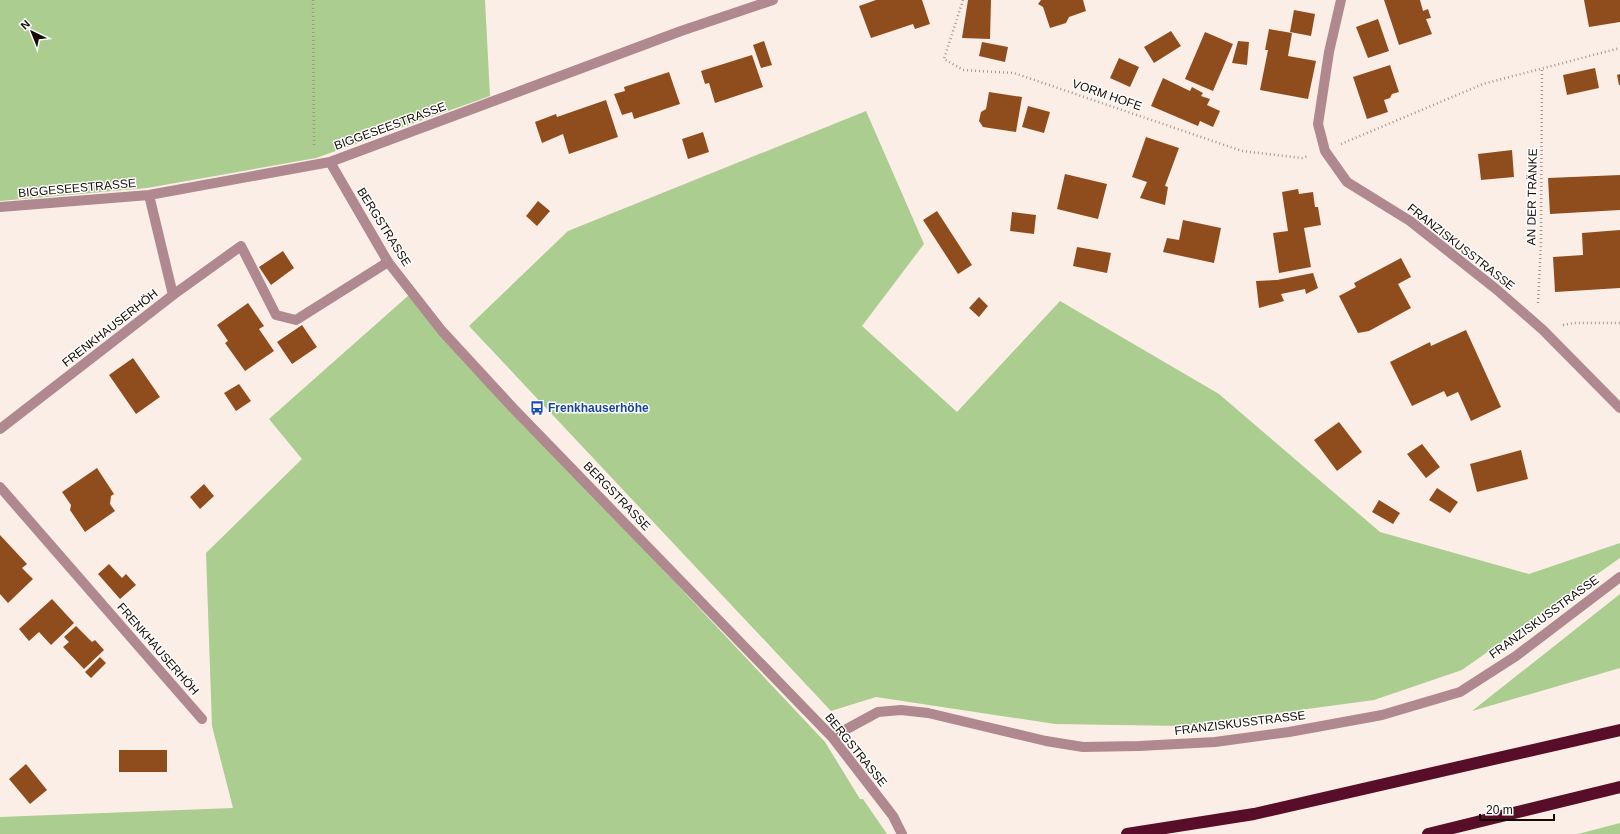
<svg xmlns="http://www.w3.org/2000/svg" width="1620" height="834" viewBox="0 0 1620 834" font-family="Helvetica,sans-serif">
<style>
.green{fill:#abcd90}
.building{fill:#8f4d1e}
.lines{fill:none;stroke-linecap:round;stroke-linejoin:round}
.path{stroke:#a2968f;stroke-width:2.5;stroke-dasharray:1 3;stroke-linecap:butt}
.lane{stroke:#af8890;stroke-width:10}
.street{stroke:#af8890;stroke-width:10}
.highway{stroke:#580e29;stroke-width:12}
.labels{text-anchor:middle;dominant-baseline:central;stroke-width:3;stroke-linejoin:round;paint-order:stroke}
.street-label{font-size:12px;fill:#150b05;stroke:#fefefe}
.transit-label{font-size:12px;font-weight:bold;fill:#164399;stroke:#fefefe;text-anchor:start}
</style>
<rect width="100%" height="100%" fill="#fbeee6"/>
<!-- green -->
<path class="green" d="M0,0h485l5,96 -174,62 -169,30 -147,13z
M866,111l58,133 -62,82 95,86 103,-111 159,93 161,138 149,42 91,-31v15l-158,112 -88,30 -192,26 -127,-2 -179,-27 -45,14 -362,-385 99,-95z
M409,295l26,32 390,415 35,57h3l24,35h-887v-17l233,-9 -21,-82 -6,-173 96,-94 -33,-40z
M1620,594v74l-148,43z
M1620,823v11h-42z"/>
<!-- building -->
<path class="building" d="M876,0h46l8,24 -15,5 -2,-5 -42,14 -12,-32z
M968,0h23l-1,39 -28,-1z
M1041,0h42l3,11 -17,6 -3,6 -16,5 -7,-21 -5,-3z
M1384,0h36l3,11 5,-2 3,9 -5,1 6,15 -33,11z
M1584,0h36v22l-31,5z
M1294,10l21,4 -4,22 -21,-4z
M1378,19l11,32 -21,7 -12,-31z
M1269,29l23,4 -4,23 28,5 -8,38 -48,-9 8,-40h-3z
M1171,31l10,15 -27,17 -10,-16z
M1205,32l28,12 -20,47 -28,-12z
M764,41l8,24 -11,3 -8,-23z
M1238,41l11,1 -2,23 -15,-2z
M982,42l26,5 -3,15 -26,-6z
M752,55l11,32 -48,16 -6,-20 -4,1 -4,-13z
M1119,58l20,9 -9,20 -20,-9z
M1390,65l9,27 -7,2 -2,4 -6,2 4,12 -21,7 -14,-42z
M1595,68l4,20 -32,7 -4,-20z
M669,72l11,32 -46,15 -2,-7 -10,3 -8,-21 11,-3 -1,-4z
M1620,74v11h-1l-2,-10z
M1163,78l27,13 2,-4 11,6 -2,3 9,3 -3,6 13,6 -7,16 -13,-6 -2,5 -47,-20z
M989,92l33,5 -6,35 -33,-5 -4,-6 2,-9 5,-3z
M606,100l12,37 -49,17 -6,-20 -21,9 -7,-21 21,-8 1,3z
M1028,106l22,6 -6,21 -22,-6z
M703,132l6,20 -21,7 -6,-20z
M1146,137l33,11 -14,38 3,1 -3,18 -25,-7 7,-16 -15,-5z
M1512,150l2,27 -33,3 -3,-26z
M1065,174l42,10 -9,35 -41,-10z
M1620,175v35l-70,4 -2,-36z
M1298,189l1,5 14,-2 2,15h3l3,18 -17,3 7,39 -32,6 -6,-40 15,-2 -6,-39z
M538,201l12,10 -13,15 -11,-10z
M937,211l35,54 -14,9 -35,-54z
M1012,212l24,3 -2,19 -24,-3z
M1183,220l38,8 -7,35 -51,-11 4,-14 12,2z
M1620,230v58l-65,4 -2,-35 30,-2 -1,-22z
M1077,247l34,6 -4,20 -34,-7z
M283,251l11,17 -23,17 -12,-18z
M1401,258l10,19 -13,7 13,24 -42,23 -11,2 -19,-37 17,-9 -2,-4z
M1313,273l5,15 -12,6 -1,-5 -24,5 3,7 -25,7 -3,-27 21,-1z
M979,297l9,9 -9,11 -10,-9z
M248,303l16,23 -5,3 15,22 -29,20 -20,-28 3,-2 -11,-16z
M302,325l15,22 -25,17 -15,-22z
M1466,330l35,77 -30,14 -13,-29 -11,5 -3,-6 -32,15 -22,-44 40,-20 1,4z
M133,358l27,39 -24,17 -27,-39z
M239,384l12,17 -15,10 -12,-18z
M1339,422l23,30 -25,19 -23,-31z
M1422,444l18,23 -14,11 -19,-24z
M1521,450l7,29 -51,13 -7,-28z
M97,468l17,26 -3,2 -1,8 5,7 -30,21 -15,-22 1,-5 -9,-13z
M204,484l10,12 -14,13 -10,-12z
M1437,488l21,14 -8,11 -21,-13z
M1379,500l21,13 -7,11 -21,-12z
M0,535l27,29 -5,4 11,11 -25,24 -8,-9z
M109,564l13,14 4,-4 10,11 -16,14 -22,-25z
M52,599l22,24 -23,22 -12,-13 -10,9 -10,-12z
M76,626l16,16 3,-2 9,10 -20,19 -21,-22 6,-5 -5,-5z
M100,657l6,6 -15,15 -6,-6z
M119,750h48v22h-48z
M26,764l21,26 -17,14 -21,-25z"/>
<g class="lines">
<!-- path -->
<path class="path" d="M313,0l1,147
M963,0l-19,59 19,11 51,3 228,78 60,7 6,-2
M1341,144l142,-60 137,-36
M1538,303l3,-61 1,-174
M1563,325l11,-2h46"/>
<!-- lane -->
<path class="lane" d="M173,295l68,-49 35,69 20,5 92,-58"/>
<!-- street -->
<path class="street" d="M1341,0l-12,52 -11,72 7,27 22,31 63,39 86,68 47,41 77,78
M330,162l58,100 54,69 71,77 319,329 61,79 9,18
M0,207l149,-12 181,-33 351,-131 92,-31
M0,429l173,-134 -24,-100
M0,487l202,232
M832,737l46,-25 23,-2 27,3 118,28 37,6 56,-1 76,-4 74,-10 93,-17 78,-23 56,-36 104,-79"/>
<!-- highway -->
<path class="highway" d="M1127,834l127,-20 366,-84
M1428,834l192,-47"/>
</g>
<!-- icons -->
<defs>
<symbol id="bus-bare" viewBox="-9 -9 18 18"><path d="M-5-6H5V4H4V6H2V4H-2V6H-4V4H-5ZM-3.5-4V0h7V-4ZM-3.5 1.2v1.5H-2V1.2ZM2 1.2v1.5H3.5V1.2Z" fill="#1a4fb4" stroke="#fefefe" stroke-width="2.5" paint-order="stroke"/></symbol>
</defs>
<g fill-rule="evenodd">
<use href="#bus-bare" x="527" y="398" width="20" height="20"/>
</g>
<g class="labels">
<!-- street labels -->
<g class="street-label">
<text transform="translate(1107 95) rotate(19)">VORM HOFE</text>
<text transform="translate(390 126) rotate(-20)">BIGGESEESTRASSE</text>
<text transform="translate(77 188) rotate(-5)">BIGGESEESTRASSE</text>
<text transform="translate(1532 197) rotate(-89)">AN DER TRÄNKE</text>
<text transform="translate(384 227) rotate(58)">BERGSTRASSE</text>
<text transform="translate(1461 247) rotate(38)">FRANZISKUSSTRASSE</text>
<text transform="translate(110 328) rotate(-38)">FRENKHAUSERHÖH</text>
<text transform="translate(617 496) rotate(46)">BERGSTRASSE</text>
<text transform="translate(1544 617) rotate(-36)">FRANZISKUSSTRASSE</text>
<text transform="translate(158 649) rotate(49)">FRENKHAUSERHÖH</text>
<text transform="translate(1240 723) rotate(-7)">FRANZISKUSSTRASSE</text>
<text transform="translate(856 750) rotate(51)">BERGSTRASSE</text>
</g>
<!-- transit labels -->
<g class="transit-label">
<text x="548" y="408">Frenkhauserhöhe</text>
</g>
</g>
<!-- north arrow -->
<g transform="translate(32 32) rotate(317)" stroke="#fefefe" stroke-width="3" paint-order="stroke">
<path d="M0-3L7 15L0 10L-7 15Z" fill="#150b05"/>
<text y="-6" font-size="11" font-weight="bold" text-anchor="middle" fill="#150b05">N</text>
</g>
<!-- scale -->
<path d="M1480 814v6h74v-6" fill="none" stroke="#150b05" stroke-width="2"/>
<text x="1486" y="814" font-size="12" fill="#150b05" stroke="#fefefe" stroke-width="3" paint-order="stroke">20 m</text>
</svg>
